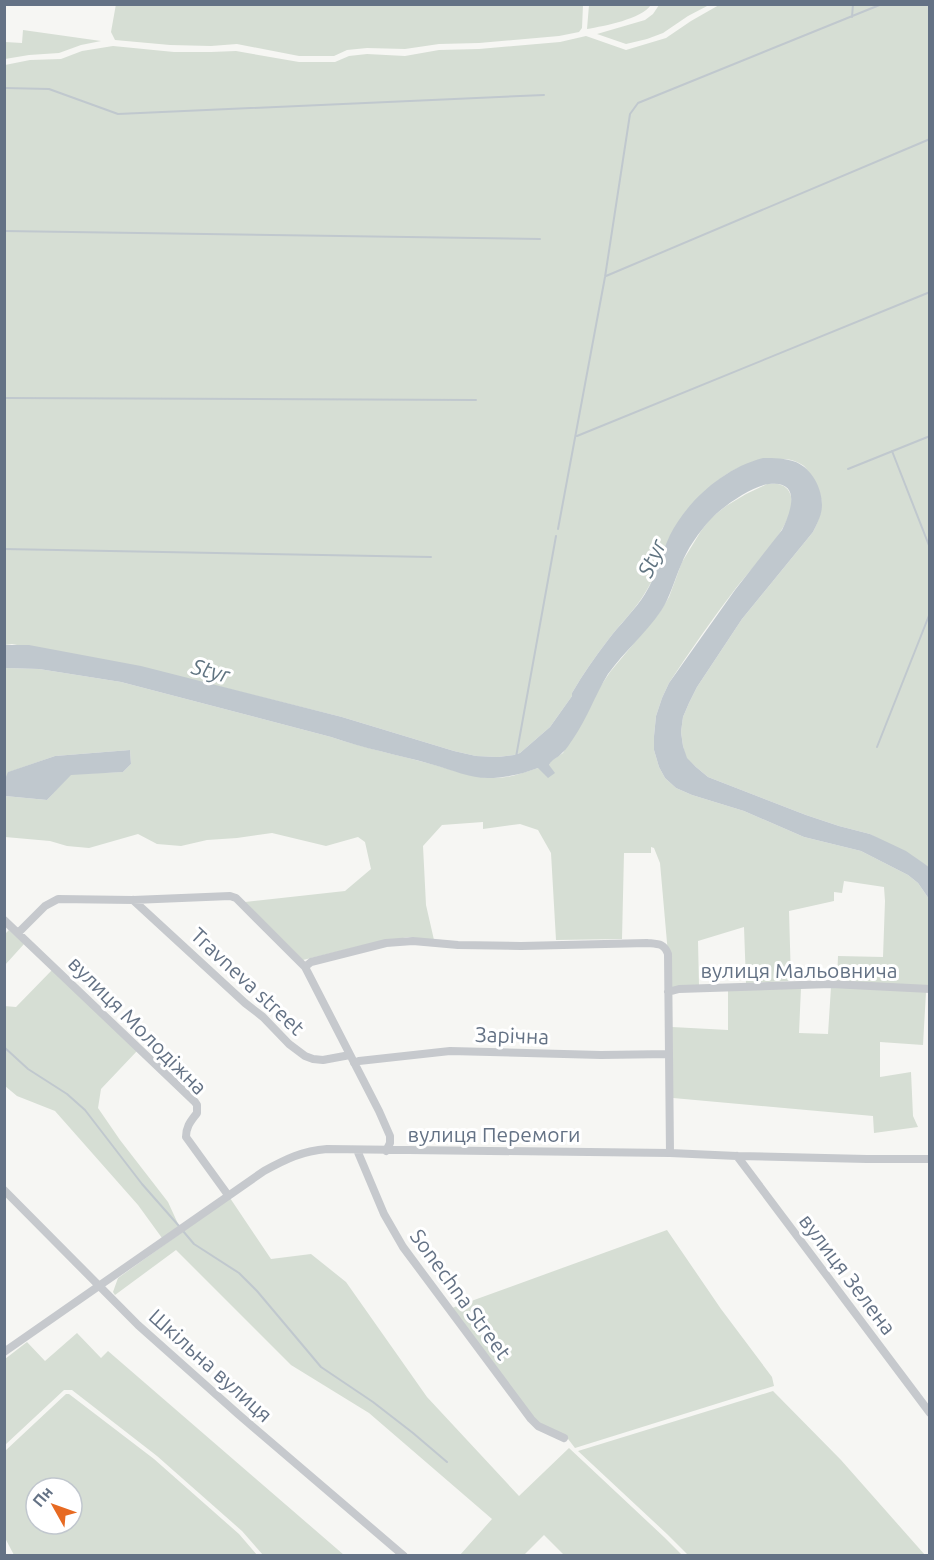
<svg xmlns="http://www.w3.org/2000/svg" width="934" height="1560" viewBox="0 0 934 1560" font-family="Ubuntu,sans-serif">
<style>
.green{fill:#d6ded4;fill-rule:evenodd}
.water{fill:#c0c8ce}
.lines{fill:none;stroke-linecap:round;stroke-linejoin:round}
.stream{stroke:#c0c8ce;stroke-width:2}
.minor{stroke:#c6c9cd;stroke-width:8}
.labels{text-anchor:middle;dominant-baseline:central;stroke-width:6;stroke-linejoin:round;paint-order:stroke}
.street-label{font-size:21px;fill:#647285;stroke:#fff}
.water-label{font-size:22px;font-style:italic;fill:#607481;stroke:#fff}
</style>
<rect width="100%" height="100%" fill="#f6f6f3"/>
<!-- green -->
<path class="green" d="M116,4h467v1l-1,23 -3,4 -20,4 -80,7 -40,1 -34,5 -38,-1 -20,2 -13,6h-35l-62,-12 -26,2 -41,-1 -55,-5 -4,-8z
M589,5v-1l62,1c-10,14 -46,21 -64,24z
M659,5h50l-21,11 -25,17 -16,6 -21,5 -29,-10 48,-14 8,-6z
M719,5h210v862l-59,-33 -31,-8 -33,-11 -98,-38 -12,-10 -10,-9 -3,-12 -2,-14 2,-15 6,-14 8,-16 45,-68 71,-87c9,-18 13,-32 1,-51 -3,-5 -6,-11 -10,-15 -17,-12 -35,-6 -53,-1 -6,1 -12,2 -17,5 -16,8 -30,22 -42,35 -25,25 -29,60 -47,88 -10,17 -25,31 -37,47 -13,17 -25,34 -36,53v3l-22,31 -30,26 -6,2 -16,2 -22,-1 -22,-5 -112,-34 -149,-37 -181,-36 -7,1v-580l25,-5 31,-1 21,-8 31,-5 61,6h37l25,-1 63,11h36l14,-6 18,-2 38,2 34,-6 40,-1 81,-7 26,-6 40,14 40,-12 25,-17z
M23,30l78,11 -20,4 -22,8 -30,2 -24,4v-17l17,1z
M767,484c4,0 11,-1 14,1 10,3 12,15 10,23 -5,26 -39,59 -55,80 -24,31 -46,63 -67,95l-7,15 -6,18 -2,20v14l5,17 6,11 11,10 16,7 52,16 60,26 57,14 47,24 10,8 11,16v87l-92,-5 1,-25 45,1 2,-56 -1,-14 -40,-6 -2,12 -8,-1v9l-45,10 2,70 -45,2 -2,-56 -46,14 1,44 -28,3 -11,-125 -6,-15 -3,-1v6h-27l-2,86 -66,1 -5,-87 -13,-23 -18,-6 -37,5v-7l-41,3 -19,21 3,59 8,35 -26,-3 -48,9 -57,14 -58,-58 100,-11 26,-22 -6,-27 -7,-5 -32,9 -54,-13 -35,5 -30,2 -26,6 -24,-2 -19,-10 -49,14 -22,-2 -17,-5 -45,-4v-41l42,4 24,-26 52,-2 8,-8 -1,-14 -75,6 -46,16 -4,7v-111l34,1 82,13 210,55c33,11 67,18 100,27 19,5 39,13 59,14 23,1 38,-8 59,-13l2,-4 12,-8 37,-66 10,-15 50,-60 9,-15 13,-35 19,-31 10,-13 15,-12 20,-12z
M9,930l15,14 -19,21v-31z
M52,970l85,81 -36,38 -3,19 22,32 48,62 11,24 -17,12 -24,-33 -83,-94 -38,-15 -12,-10 -1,-80 12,1z
M831,987l95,5 -3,53 -43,-3v35l31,-5 2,44 5,11 -44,6 -1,-17 -200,-18 -1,-71 56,3v-40l73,-2 -2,45 29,1z
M230,1198l41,61 40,-5 35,28 81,115 92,99 50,-48 95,89 18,18h-118l-20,-20 -20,20h-64l32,-36 -123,-106 -78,-48 -115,-115 -61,45 -2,-3 5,-14z
M667,1230l54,79 51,68 2,9 -199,62 -10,-13 -26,-11 -87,-116z
M77,1333l24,25 7,-7 236,204h-81l-21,-24 -85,-75 -85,-66h-8l-59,55v-86l22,-17 18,19z
M773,1391l68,69 84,95h-237l-21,-21 -89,-83z
M66,1394h3l85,65 85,75 18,21h-243l-9,-17v-87zM36,1488h36v36h-36z"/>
<!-- water -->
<path class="water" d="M763,458c11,0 22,0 33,4 16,7 26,26 26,43 0,10 -5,19 -9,27l-71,87 -45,68 -8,16 -6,14 -2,15 2,14 4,12 9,9 12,10 98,38 33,11 31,8 36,17 23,16v32l-11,-16 -10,-8 -47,-24 -57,-14 -60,-26 -52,-16 -16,-7 -11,-10 -6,-11 -5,-17v-14l2,-20 6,-18 7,-15 66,-93 47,-60c9,-18 20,-50 -13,-46 -17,2 -47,23 -58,35 -12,13 -24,30 -30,46 -7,16 -11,32 -20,46 -16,23 -37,41 -53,63 -13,21 -21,45 -35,65 -3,4 -6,10 -11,14 -4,5 -10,6 -13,12l6,8 -7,5 -10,-10c-16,6 -32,10 -50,10 -18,0 -36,-8 -54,-13 -34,-10 -69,-16 -103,-28l-210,-55 -82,-13 -34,-1v-23h24l112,21 201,51 112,34 22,5 22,1 16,-2 6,-2 30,-26 22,-31v-3c11,-19 23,-36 36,-53 12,-16 27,-30 37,-46 12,-19 16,-40 25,-59 18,-35 54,-67 93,-77z
M130,750l1,14 -8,8 -52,3 -24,25 -42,-4v-17l3,-7 47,-16z"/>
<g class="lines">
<!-- stream -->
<path class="stream" d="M852,17l1,-13
M4,88l45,1 69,25 426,-19
M4,231l536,8
M606,276l324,-137
M4,398l472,2
M577,436l353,-144
M892,451l38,97
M848,469l82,-33
M558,529l47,-252 25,-163 8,-11 244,-99
M4,549l427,8
M877,747l53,-134
M516,757l40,-221
M4,1047l24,22 39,25 18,16 57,74 37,42
M183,1231l11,13 45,29 18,18 64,76 52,35 40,31 34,29"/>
<!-- minor -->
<path class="minor" d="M133,900l112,103 18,14 26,27 16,12 8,3 10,1 27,-5
M4,920l191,182 2,3v8c-6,8 -11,13 -11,24l42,58
M18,933l27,-27 13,-7 75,1 97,-4 6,2 69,69 74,144 11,25v7l-4,8
M305,967l6,-5 75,-19 27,-2 45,4 63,1 126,-3c11,1 17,0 21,11l2,199
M668,992l11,-3 152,-5 99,5
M354,1063l5,-2 91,-10 151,4 68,-1
M357,1150l27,64 19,33 128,172 7,7 26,12
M737,1156l193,257
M4,1190l134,135 100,89 166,142
M4,1352l260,-181c22,-12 38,-20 63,-22l343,4 67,3 130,3h63"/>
</g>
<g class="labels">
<!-- street labels -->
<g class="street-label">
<text x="799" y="970">вулиця Мальовнича</text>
<text transform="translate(248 981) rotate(43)">Travneva street</text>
<text transform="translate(138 1025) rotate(45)">вулиця Молодіжна</text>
<text transform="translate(512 1035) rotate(2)">Зарічна</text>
<text x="494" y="1134">вулиця Перемоги</text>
<text transform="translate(848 1274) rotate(53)">вулиця Зелена</text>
<text transform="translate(461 1294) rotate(54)">Sonechna Street</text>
<text transform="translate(211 1365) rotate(42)">Шкільна вулиця</text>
</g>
<!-- water labels -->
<g class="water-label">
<text transform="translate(651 558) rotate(-66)">Styr</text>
<text transform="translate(211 670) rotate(15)">Styr</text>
</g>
</g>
<!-- border -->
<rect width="934" height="1560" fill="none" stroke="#647285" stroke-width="12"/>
<!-- north arrow -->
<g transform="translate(54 1506) rotate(310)"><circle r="28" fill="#ffffff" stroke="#c1c7ce" stroke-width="1.5"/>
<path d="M0-4.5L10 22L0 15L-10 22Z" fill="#e76a22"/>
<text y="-9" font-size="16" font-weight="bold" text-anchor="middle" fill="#647285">Пн</text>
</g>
</svg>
